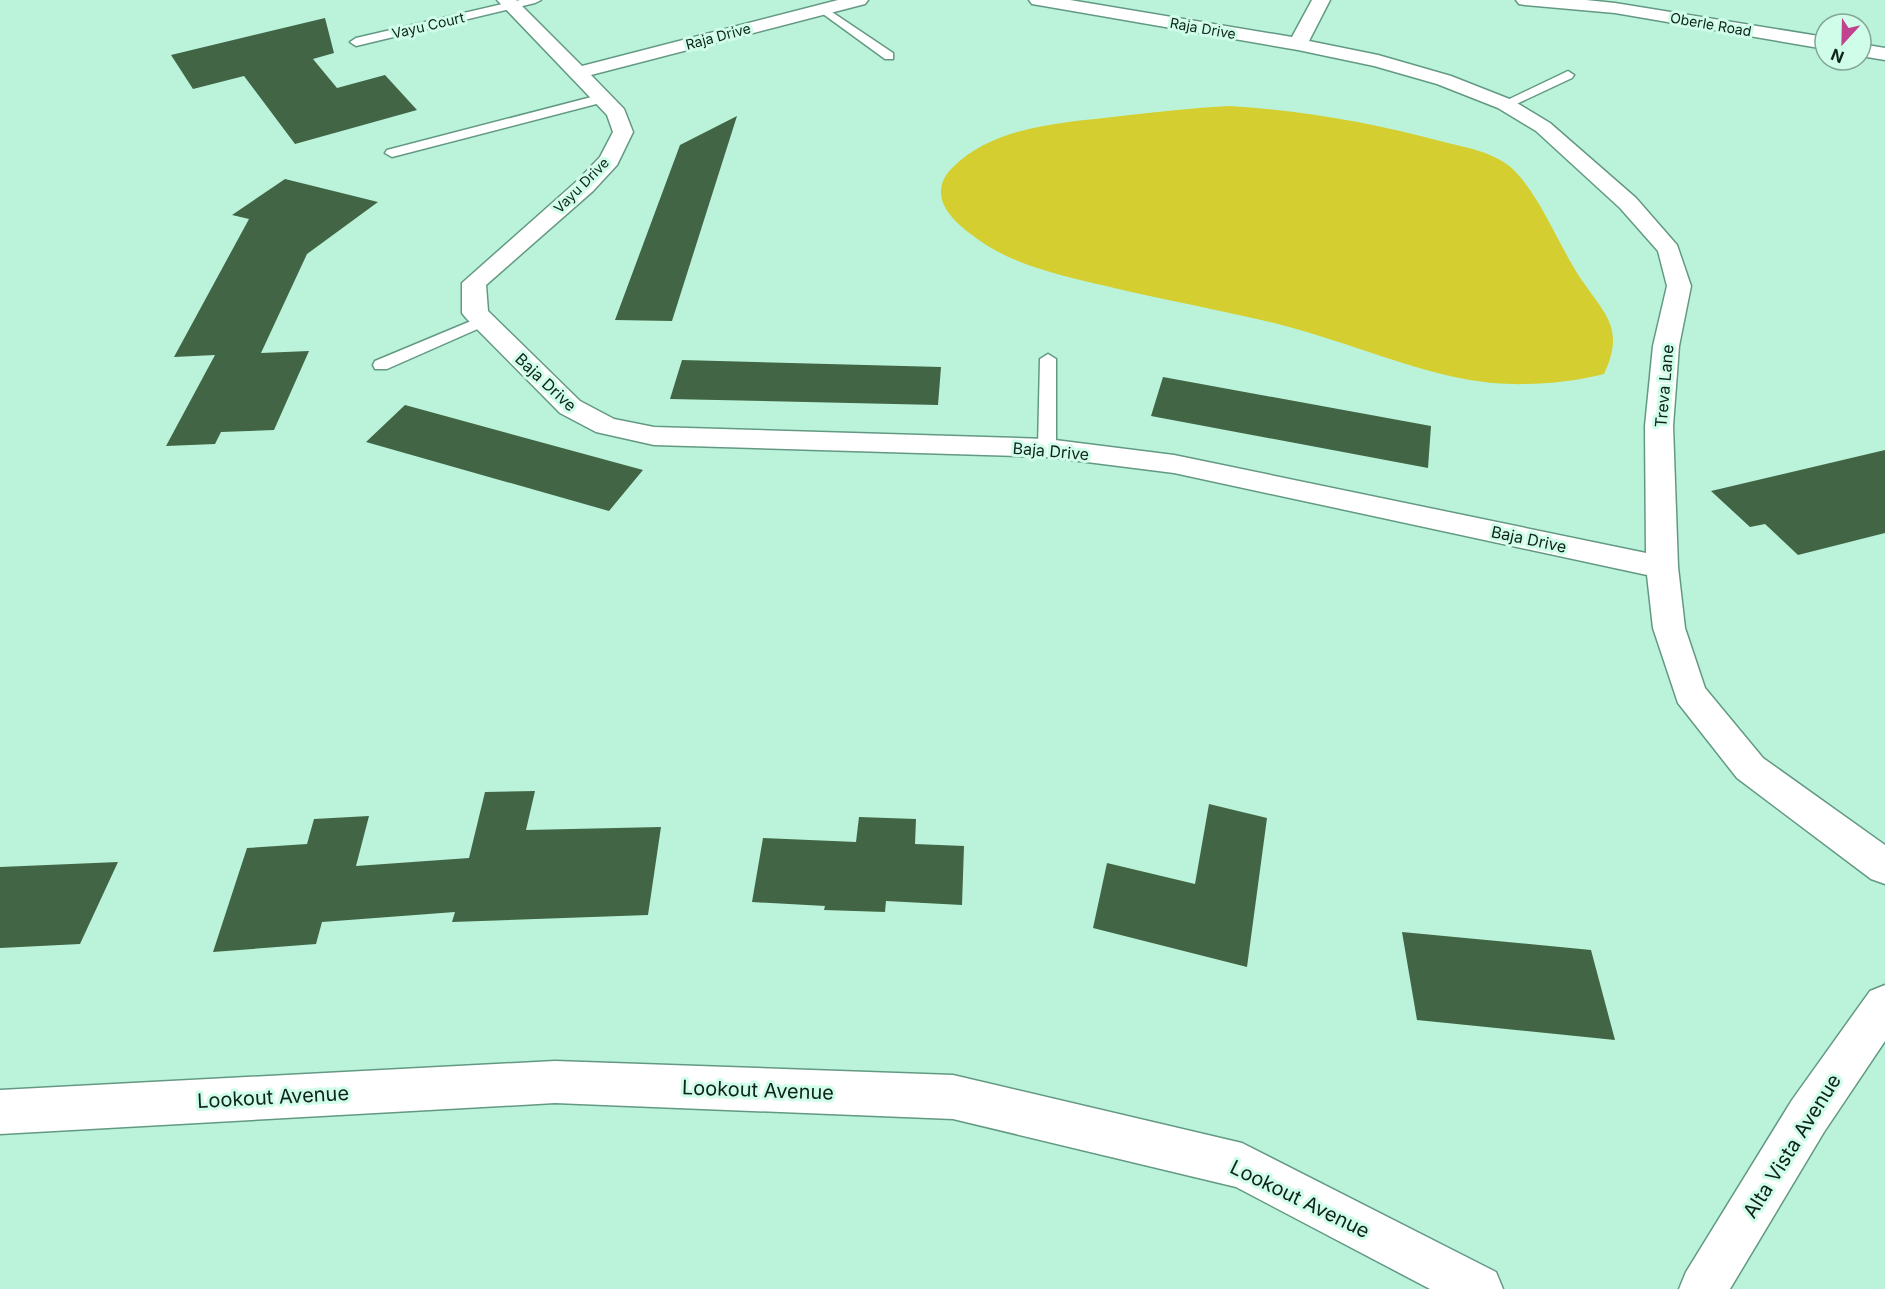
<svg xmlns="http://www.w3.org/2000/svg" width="1885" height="1289" viewBox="0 0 1885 1289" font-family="Inter,sans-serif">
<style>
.water{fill:#d5ce30}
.building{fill:#426645}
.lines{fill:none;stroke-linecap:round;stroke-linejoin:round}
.service-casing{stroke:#639983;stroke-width:3}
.minor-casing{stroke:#639983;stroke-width:3}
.service{fill:#fff;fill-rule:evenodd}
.minor{fill:#fff;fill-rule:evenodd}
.labels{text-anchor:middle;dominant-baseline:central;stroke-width:6;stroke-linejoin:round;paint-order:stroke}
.far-street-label{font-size:14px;fill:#0e241b;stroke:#d0fde9}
.street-label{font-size:16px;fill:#0e241b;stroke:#d0fde9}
.near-street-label{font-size:20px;fill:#0e241b;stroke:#d0fde9}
</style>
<rect width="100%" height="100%" fill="#baf3da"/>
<!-- water -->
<path class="water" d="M1229,106c72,4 145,17 215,36 21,5 47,10 64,23 29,23 50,79 71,111 25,38 47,51 25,98 -36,9 -75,12 -112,9 -70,-7 -145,-42 -214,-59 -57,-14 -115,-24 -172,-38 -46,-11 -96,-21 -134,-51 -23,-17 -45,-41 -20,-67 43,-43 111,-45 169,-52 36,-4 71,-8 108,-10z"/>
<!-- building -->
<path class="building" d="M325,18l9,35 -21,6 24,29 48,-13 32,35 -122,34 -51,-68 -51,13 -22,-34z
M737,116l-65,205 -57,-1 65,-175z
M285,179l93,23 -71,52 -46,99 48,-2 -35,79 -53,2 -6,12 -49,2 49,-91 -41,2 75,-138 -17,-4z
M682,360l259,7 -3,38 -268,-6z
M1163,377l268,49 -3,42 -277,-52z
M405,405l238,65 -34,41 -243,-69z
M1885,450v83l-87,22 -33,-31 -15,3 -39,-36z
M535,791l-9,39 135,-3 -13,88 -196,7 3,-10 -133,10 -6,22 -103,8 34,-104 60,-4 7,-25 55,-3 -13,50 113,-8 16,-66z
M1209,804l58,14 -20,149 -154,-39 14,-65 88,21z
M859,817l57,2 -1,25 49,2 -2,59 -76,-4 -1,11 -61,-2 1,-4 -73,-4 11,-64 93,4z
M118,862l-38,82 -80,4v-81z
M1402,932l189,18 24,90 -198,-20z"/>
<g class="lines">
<defs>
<path id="service" d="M520,0h21l-6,3 -179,43 -6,-4 6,-4z
M823,6l70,47v6h-8l-66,-48v-4z
M1568,71l6,4 -2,3 -62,29h-10l-1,-3z
M603,94l6,4 -1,3 -216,56 -7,-4 2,-3z
M483,316l6,2 2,3 -2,3 -102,45h-12l-2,-4 2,-4z
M1048,354l8,5v89l-3,4h-12l-3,-4 2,-89z"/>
<path id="minor" d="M497,0h19l66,66 256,-66h30l-3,4 -274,71 33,34 9,23 -16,33 -24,26 -107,94 2,26 92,90 34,18 40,8 393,12 127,16 472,98 -1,-127 8,-80 14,-60 -9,-35 -38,-43 -84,-77 -38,-23 -61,-24 -63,-18 -76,-16 -260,-45 -6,-1 -3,-4h41l222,37 20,-37h18l-21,41 69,14 73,21 61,24 38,23 86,75 41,47 14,41 -12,60 -6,80 5,141 7,61 20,60 58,70 122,87v39l-14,-5 -134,-101 -59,-75 -25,-75 -6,-53 -473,-102 -127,-16 -393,-12 -58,-13 -36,-19 -94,-95 -4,-5v-30l115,-102 23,-24 13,-25 -6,-17z
M1516,0h70l29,3 210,34v12l-210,-36 -90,-8 -6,-1z
M1861,44l24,4v12l-24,-4z
M1885,985v56l-61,91 -94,157h-51l7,-17 106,-172 78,-109z
M555,1061l398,14 289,68 254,129 7,17h-73l-194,-102 -283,-68 -398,-16 -555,31v-44z"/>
</defs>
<!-- service casing -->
<use href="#service" class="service-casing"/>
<!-- minor casing -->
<use href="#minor" class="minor-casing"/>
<!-- service -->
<use href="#service" class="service"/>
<!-- minor -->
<use href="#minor" class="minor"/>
</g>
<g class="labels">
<!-- far-street labels -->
<g class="far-street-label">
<text transform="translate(1711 24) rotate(10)">Oberle Road</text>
<text transform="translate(428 25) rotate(-13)">Vayu Court</text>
<text transform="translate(1203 28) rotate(10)">Raja Drive</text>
<text transform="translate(718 36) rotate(-15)">Raja Drive</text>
<text transform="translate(581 185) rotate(-45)">Vayu Drive</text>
</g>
<!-- street labels -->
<g class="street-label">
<text transform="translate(546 382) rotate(43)">Baja Drive</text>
<text transform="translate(1664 386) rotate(-85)">Treva Lane</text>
<text transform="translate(1051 451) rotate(5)">Baja Drive</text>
<text transform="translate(1529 539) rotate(12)">Baja Drive</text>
</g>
<!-- near-street labels -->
<g class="near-street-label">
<text transform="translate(758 1090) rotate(2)">Lookout Avenue</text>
<text transform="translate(273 1097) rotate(-3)">Lookout Avenue</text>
<text transform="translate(1792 1146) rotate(-58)">Alta Vista Avenue</text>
<text transform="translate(1300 1199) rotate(26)">Lookout Avenue</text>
</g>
</g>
<!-- north arrow -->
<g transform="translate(1843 42) rotate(202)"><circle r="28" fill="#d0fde9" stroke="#82a697" stroke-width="1.5"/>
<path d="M0-4.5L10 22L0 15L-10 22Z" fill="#c14390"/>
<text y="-9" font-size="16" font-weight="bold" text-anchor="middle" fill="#0e241b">N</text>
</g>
</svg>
